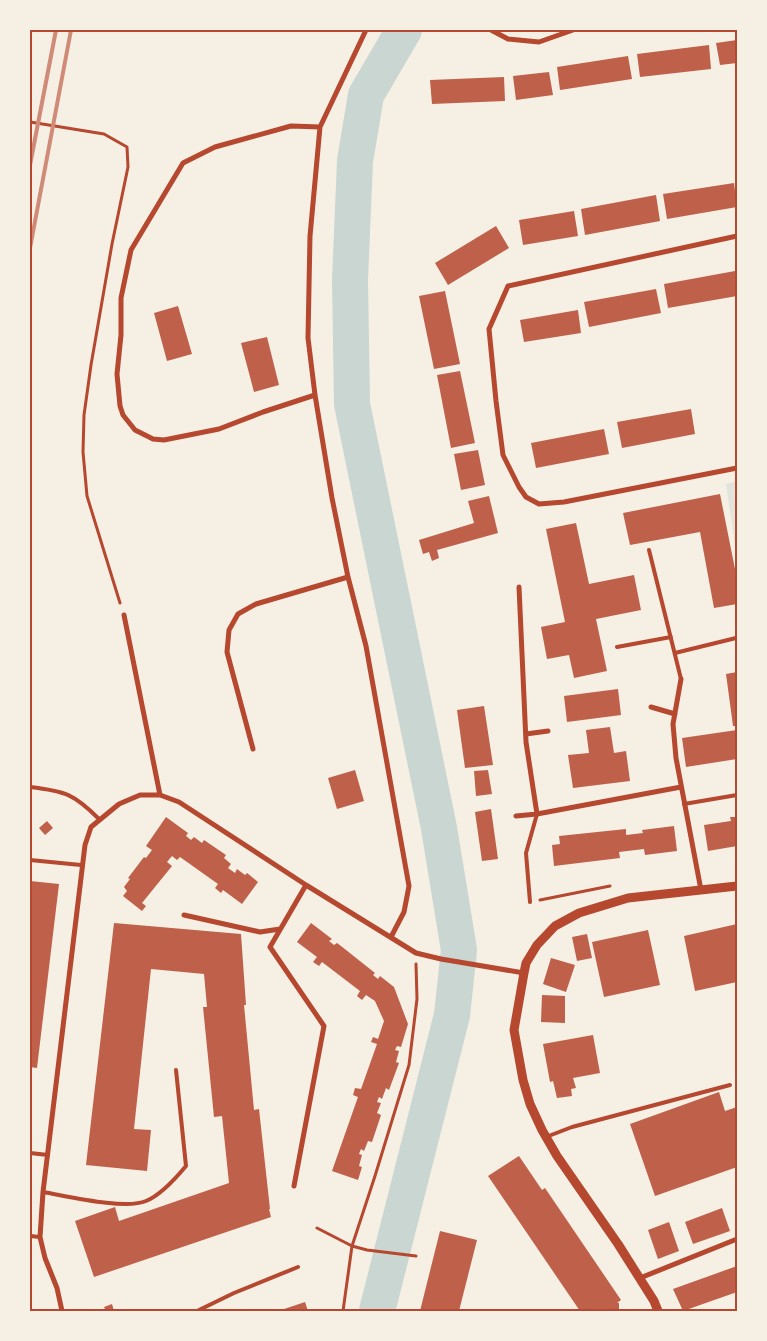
<svg xmlns="http://www.w3.org/2000/svg" width="767" height="1341" viewBox="0 0 767 1341" font-family="'Public Sans',sans-serif">
<style>
.green{fill:#e2e4dc}
.lines{fill:none;stroke-linecap:round;stroke-linejoin:round}
.river{stroke:#c9d6d2;stroke-width:36}
.building{fill:#bf614a}
.path{stroke:#b5482f;stroke-width:3}
.service{stroke:#b5482f;stroke-width:4}
.minor{stroke:#b5482f;stroke-width:5}
.tertiary{stroke:#b5482f;stroke-width:9}
.rail{stroke:#cf8b77;stroke-width:4}
.neatline{fill:none;stroke:#b5482f;stroke-width:2}
</style>
<rect width="100%" height="100%" fill="#f6efe4"/>
<!-- green -->
<path class="green" d="M737,481v78l-11,-75z"/>
<g class="lines">
<!-- river -->
<path class="river" d="M377,1311l75,-296 7,-65 -20,-122 -87,-424 -2,-124 5,-119 11,-66 38,-65"/>
</g>
<!-- building -->
<path class="building" d="M737,40v23l-17,2 -4,-22z
M709,45l2,24 -71,8 -3,-23z
M628,56l4,23 -72,11 -3,-23z
M549,72l4,23 -37,5 -3,-24z
M504,77l1,24 -73,3 -2,-24z
M734,183l3,24 -70,12 -4,-25z
M656,195l4,26 -75,14 -4,-26z
M574,211l4,25 -55,9 -4,-25z
M496,226l13,22 -61,37 -13,-22z
M735,271l2,25 -69,12 -4,-24z
M656,289l5,24 -72,14 -5,-25z
M445,291l15,73 -26,5 -15,-73z
M178,306l14,48 -25,7 -13,-48z
M578,310l3,23 -57,9 -4,-22z
M267,337l12,48 -25,7 -13,-49z
M460,371l15,72 -24,5 -14,-73z
M691,409l4,25 -73,14 -5,-26z
M604,429l5,25 -73,14 -5,-25z
M478,450l7,35 -24,5 -7,-36z
M720,494l17,85v25l-23,4 -14,-76 -70,13 -7,-32z
M489,496l9,37 -61,17 2,8 -7,3 -3,-9 -6,2 -4,-14 55,-17 -6,-22z
M576,523l13,61 45,-9 7,35 -45,9 11,52 -33,7 -5,-23 -22,4 -6,-32 24,-5 -19,-93z
M737,672v54h-4l-7,-52z
M618,689l3,26 -54,7 -3,-26z
M484,706l9,59 -28,3 -8,-58z
M610,727l4,26 12,-2 4,30 -57,7 -5,-33 21,-2 -3,-23z
M737,730v29l-51,8 -4,-29z
M355,770l9,31 -27,8 -9,-31z
M488,770l4,24 -16,2 -2,-25z
M491,809l7,50 -16,2 -7,-49z
M166,817l22,16 -2,3 5,4 3,-3 8,6 2,-3 22,15 -2,3 7,6 -3,4 7,5 2,-4 8,6 2,-2 11,9 -16,22 -19,-14 -2,3 -6,-5 3,-4 -38,-27 -3,3 -5,-4 -5,6 5,4 -30,37 4,3 -4,5 -19,-15 4,-5 -3,-4 6,-8 -2,-1 16,-21 2,1 6,-8 -6,-4z
M730,817h7v29l-29,5 -4,-26 27,-4z
M47,821l6,7 -8,7 -6,-7z
M674,826l3,25 -32,4 -1,-6 -25,3 1,6 -66,8 -2,-21 8,-1 -1,-8 67,-7v6l17,-2 -1,-3z
M30,881l29,3 -22,184 -7,-1z
M114,923l127,11 5,71h-2l10,105 5,-1 11,100h-1l2,8 -177,60 -19,-56 40,-14 4,14 110,-38 -7,-67 -8,1 -11,-110h4l-3,-33 -53,-5 -17,160 17,1 -4,41 -61,-6z
M311,923l21,16 -3,2 5,4 3,-2 4,3 34,27 -2,2 5,4 2,-3 14,11 14,37 -7,23 -4,-1 -2,4 4,1 -3,11 3,1 -10,27 -3,-2 -4,11 -3,-2 -2,5 4,1 -4,10 4,2 -9,27 -4,-1 -4,10 -3,-2 -2,5 3,1 -3,11 3,1 -4,13 -26,-9 26,-74 -5,-2 2,-7 6,1 16,-45 -6,-2 2,-5 5,2 6,-18 -9,-20 -9,-6 -4,5 -5,-4 3,-5 -38,-29 -3,4 -6,-4 4,-5 -20,-15z
M737,924v58l-42,9 -11,-55z
M648,930l12,55 -56,12 -12,-55z
M587,934l5,24 -15,3 -5,-24z
M551,958l24,7 -9,27 -23,-8z
M542,995l23,1v27l-24,-1z
M593,1035l7,38 -27,5 3,10 -5,1 1,7 -15,2 -4,-17 -3,1 -7,-38z
M719,1092l6,19 12,-4v60l-82,29 -25,-72z
M519,1156l23,34 3,-2 76,112 -4,3h2v8h-39l-92,-135z
M722,1208l8,23 -37,13 -8,-22z
M669,1222l10,29 -21,8 -10,-29z
M440,1231l37,9 -18,71h-39z
M737,1266v26l-54,19 -10,-22z
M305,1302l3,9h-30z
M112,1304l2,7h-8l-2,-4z"/>
<g class="lines">
<!-- path -->
<path class="path" d="M30,122l74,12 23,13 1,20 -16,77 -21,121 -7,50 -1,37 4,44 33,107
M540,900l70,-14
M317,1228l35,18 15,4 49,6
M343,1311l9,-65 23,-70 34,-111 8,-66 -1,-35"/>
<!-- service -->
<path class="service" d="M649,550l32,129
M617,647l54,-10
M675,653l61,-15
M30,787c35,4 44,7 69,32
M684,804l53,-9
M30,860l51,5
M530,902l-4,-49 11,-39
M546,1137l26,-10 158,-42
M30,1153l18,2
M43,1192c24,4 82,18 103,9 15,-6 30,-23 40,-35l-10,-96
M30,1236l10,1
M197,1311l37,-18 64,-26"/>
<!-- minor -->
<path class="minor" d="M366,30l-46,97 -10,109 -2,102 7,57 17,103 16,79 18,69 43,240 -5,26 -13,25
M491,30l17,9 31,3 34,-12
M737,236l-229,50 -19,43 7,72 7,54 16,32 7,10 13,7 25,-2 173,-34
M315,395l-52,17 -44,17 -55,11 -11,-1 -18,-9 -12,-15 -3,-9 -3,-32 4,-39v-37l10,-48 52,-87 32,-16 76,-21 29,1
M519,587l7,155 11,72
M124,615l36,180
M681,679l-8,45 3,34 25,132
M651,707l24,7
M526,734l22,-3
M253,749l-26,-97 2,-22 9,-16 18,-10 92,-27
M516,816l21,-2 144,-27
M184,915l76,17 20,-3
M294,1186l30,-160 -54,-79 36,-62
M640,1278l97,-39
M62,1311l-5,-23 -12,-30 -5,-21 3,-45 42,-347 6,-18 28,-23 21,-9h20l19,7 127,83 110,68 25,6 83,14"/>
<!-- tertiary -->
<path class="tertiary" d="M658,1311l-4,-10 -36,-57 -61,-88 -15,-26 -12,-26 -7,-24 -9,-50 10,-57 2,-10 11,-18 18,-19 24,-13 49,-15 109,-12"/>
<!-- rail -->
<path class="rail" d="M30,165l26,-135
M30,248l41,-218"/>
</g>
<!-- border -->
<rect width="767" height="1341" fill="none" stroke="#f6efe4" stroke-width="62"/>
<rect x="31" y="31" width="705" height="1279" class="neatline"/>
</svg>
